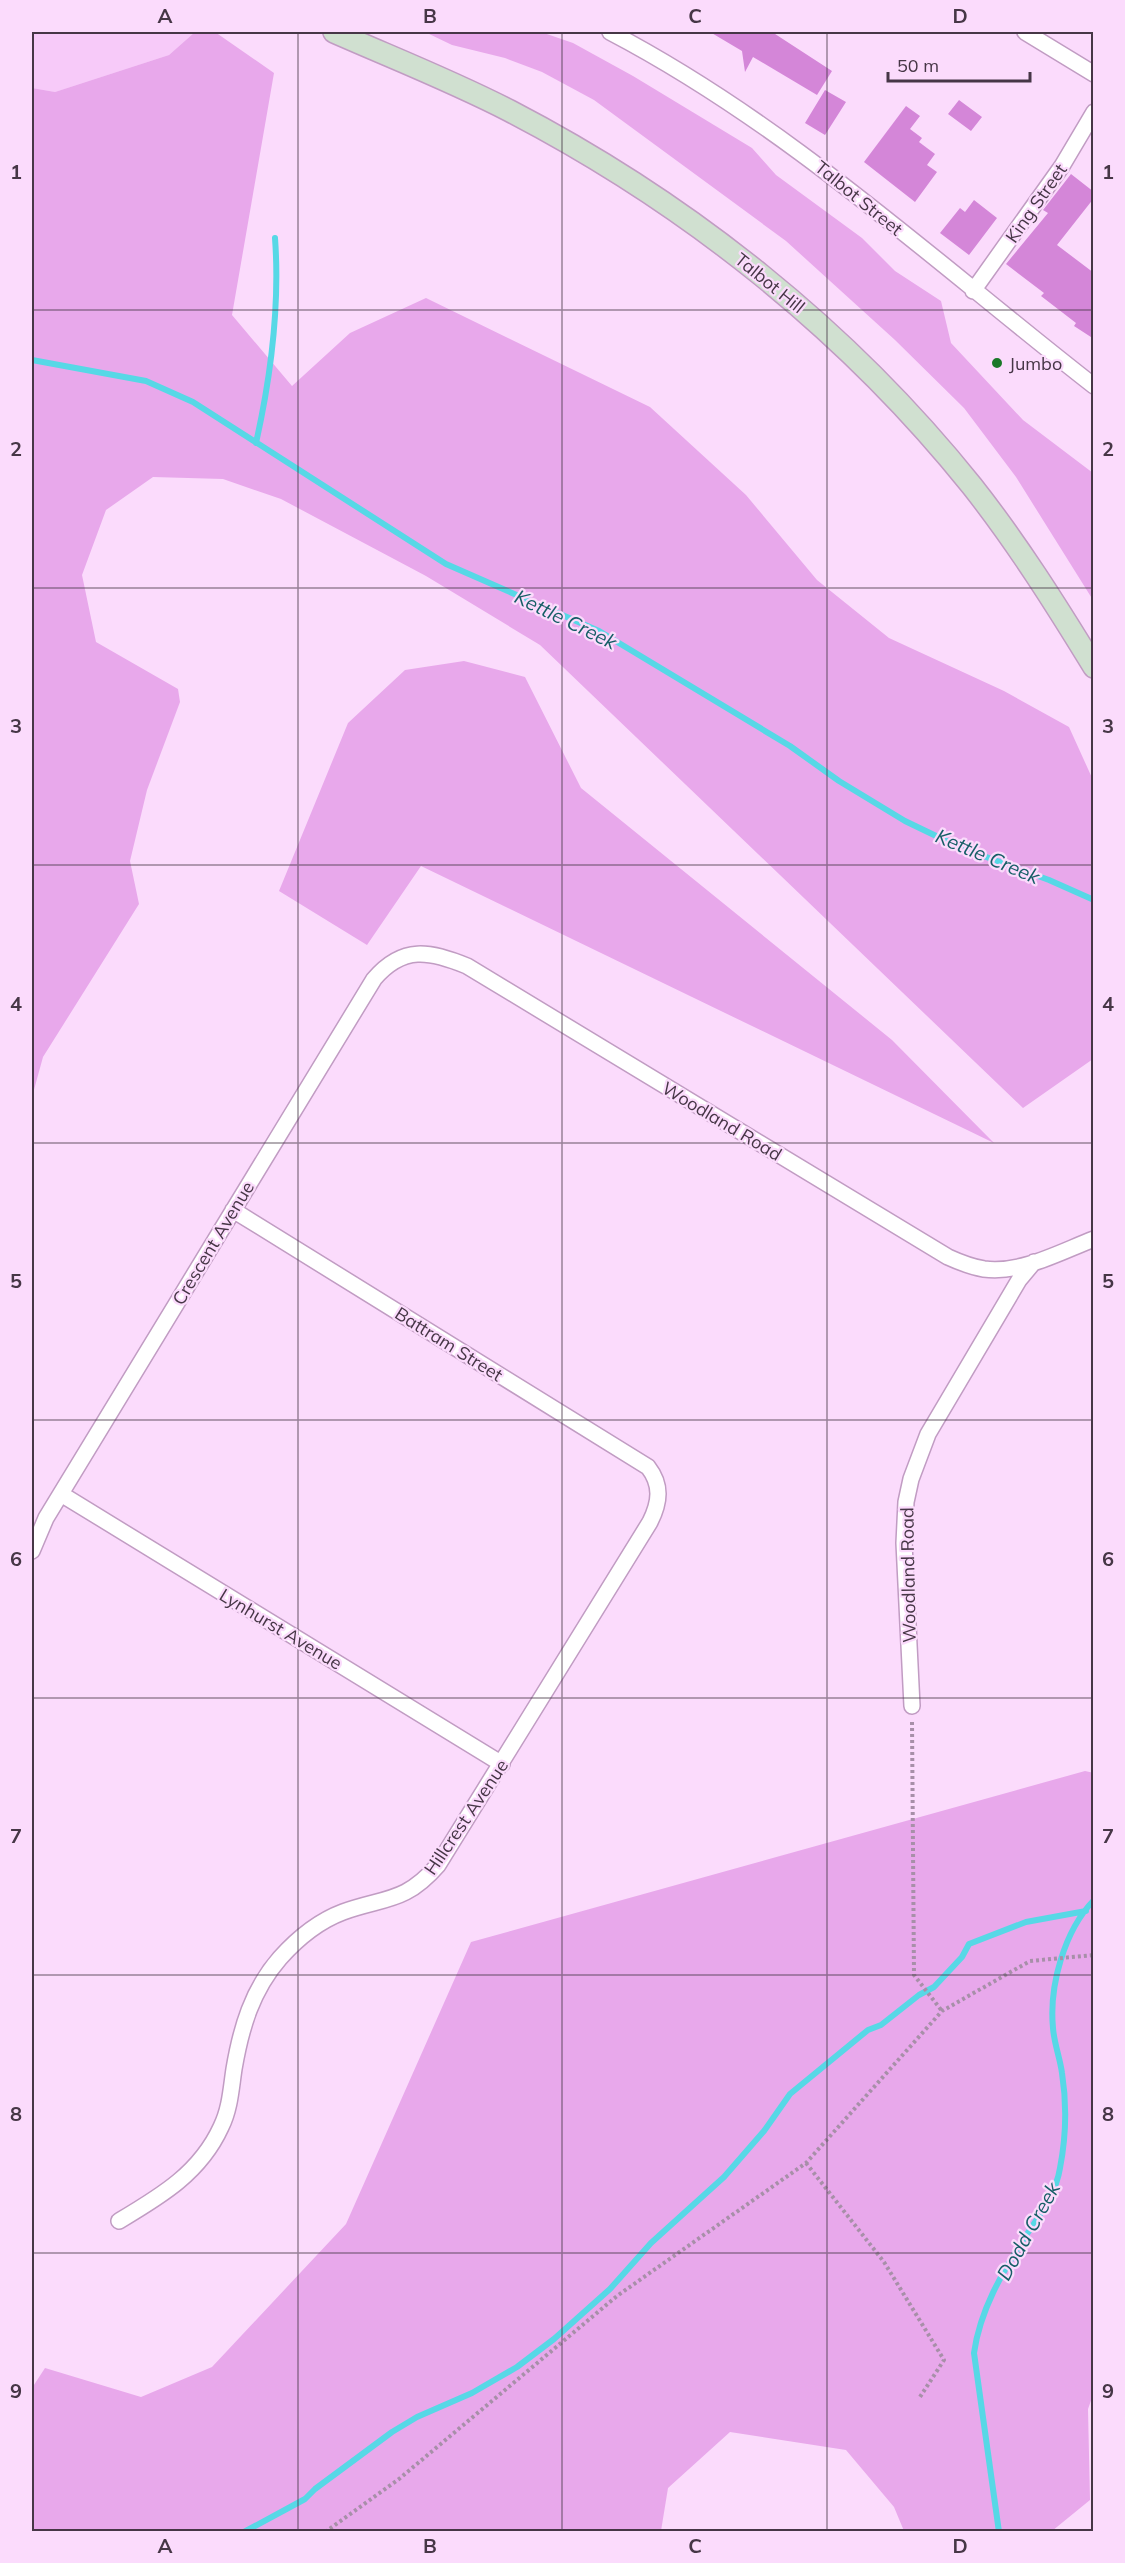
<svg xmlns="http://www.w3.org/2000/svg" width="1125" height="2563" viewBox="0 0 1125 2563" font-family="Mulish,sans-serif">
<style>
.built{fill:#f7caf9}
.green{fill:#e8a8eb}
.lines{fill:none;stroke-linecap:round;stroke-linejoin:round}
.stream{stroke:#57d8e6;stroke-width:6}
.building{fill:#d486d8}
.minor-casing{stroke:#c19cc3;stroke-width:18}
.secondary-casing{stroke:#c19cc3;stroke-width:24}
.path{stroke:#a78fa8;stroke-width:4;stroke-dasharray:3 3;stroke-linecap:butt}
.minor{stroke:#fff;stroke-width:15}
.secondary{stroke:#d0e0d0;stroke-width:21}
.grid{fill:none;stroke:#463646;stroke-width:1.5;stroke-opacity:0.55}
.poi-dot{fill:#1a7828;stroke:#fbdbfc;stroke-width:2}
.labels{text-anchor:middle;dominant-baseline:central;stroke-width:4.5;stroke-linejoin:round;paint-order:stroke}
.street-label{font-size:18px;fill:#463646;stroke:#fbdbfc}
.poi-label{font-size:18px;fill:#463646;stroke:#fbdbfc;text-anchor:start}
.water-label{font-size:20px;font-style:italic;fill:#155e66;stroke:#fbdbfc}
.neatline{fill:none;stroke:#463646;stroke-width:2}
.grid-label{font-size:20px;text-anchor:middle;font-weight:bold;fill:#463646}
</style>
<rect width="100%" height="100%" fill="#fbdbfc"/>
<!-- built -->
<path class="built" d="M32,32h163l-26,23 -114,37 -23,-4z"/>
<!-- green -->
<path class="green" d="M195,32h20l59,41 -42,242 60,71 58,-53 76,-35 224,109 96,88 71,85 72,58 115,53 65,36 24,53v279l-70,49 -483,-463 -114,-69 -145,-77 -58,-20 -70,-2 -47,33 -24,65 14,67 82,47 2,13 -33,88 -17,71 9,43 -96,153 -11,40v-1009l23,4 114,-37z
M425,32h116l32,11 60,33 119,72 24,27 86,63 33,33 46,30 10,42 72,77 70,53v127l-77,-123 -52,-69 -69,-68 -109,-99 -192,-141 -52,-28 -37,-14 -53,-13z
M464,661l61,16 56,111 311,252 102,103 -573,-277 -54,79 -88,-54 69,-168 57,-53z
M1085,1771l9,2v619l-6,17 2,91 -38,31h-148l-10,-24 -48,-57 -116,-18 -62,56 -7,43h-629v-143l13,-20 96,29 71,-30 134,-143 125,-282z"/>
<g class="lines">
<!-- stream -->
<path class="stream" d="M32,360l114,21 47,21 253,162 153,67 191,115 49,35 66,40 54,26 90,33 45,20
M256,443c15,-67 24,-136 19,-205
M244,2532l61,-33 10,-10 77,-57 25,-15 55,-24 45,-26 37,-28 56,-50 41,-46 73,-66 40,-46 26,-37 78,-64 13,-5 38,-30 15,-8 28,-30 7,-13 57,-22 60,-11
M999,2532l-25,-179c6,-43 28,-80 51,-116 14,-21 31,-43 35,-69 6,-31 7,-63 2,-95 -2,-15 -8,-30 -9,-45 -4,-42 11,-97 41,-128"/>
</g>
<!-- building -->
<path class="building" d="M710,32h62l60,39 -15,24 -64,-38 -8,15 -3,-21z
M825,90l21,12 -21,33 -20,-12z
M959,100l23,17 -11,14 -23,-17z
M906,106l14,10 -10,13 12,9 -3,4 16,12 -8,11 10,7 -22,30 -51,-40z
M1071,174l23,18v6l-37,47 37,28v66l-20,-13 2,-3 -35,-27 3,-3 -38,-29 42,-51 -5,-3z
M974,200l23,18 -28,37 -29,-22 20,-25 5,4z"/>
<g class="lines">
<defs>
<path id="minor" d="M610,32c178,93 326,231 484,354
M1025,32l69,42
M973,291l89,-125 32,-54
M61,1494l441,270
M32,1551l14,-33 328,-539c29,-34 56,-28 93,-13l481,291c11,5 24,10 36,12 37,5 76,-17 110,-30
M912,1706l-8,-163 2,-41 5,-23 17,-45 91,-154 15,-18
M119,2221c42,-25 81,-48 102,-94 9,-18 10,-38 13,-58 7,-41 18,-79 46,-111 17,-19 39,-37 63,-46 42,-15 62,-9 95,-47l212,-343c10,-20 12,-37 -2,-55l-415,-257"/>
<path id="secondary" d="M334,32c59,26 118,49 176,79 177,92 337,219 462,375 45,57 84,119 122,181"/>
</defs>
<!-- minor casing -->
<use href="#minor" class="minor-casing"/>
<!-- secondary casing -->
<use href="#secondary" class="secondary-casing"/>
<!-- path -->
<path class="path" d="M912,1722l2,253 28,36
M806,2163l78,99 60,98 -24,37
M325,2532l74,-53 218,-183 189,-133 136,-152 88,-50 64,-6"/>
<!-- minor -->
<use href="#minor" class="minor"/>
<!-- secondary -->
<use href="#secondary" class="secondary"/>
</g>
<!-- grid -->
<path class="grid" d="M298,32v2500M562,32v2500M827,32v2500M32,310h1062M32,588h1062M32,865h1062M32,1143h1062M32,1420h1062M32,1698h1062M32,1975h1062M32,2253h1062"/>
<!-- markers -->
<circle class="poi-dot" cx="997" cy="363" r="6"/>
<g class="labels">
<!-- street labels -->
<g class="street-label">
<text transform="translate(859 198) rotate(39)">Talbot Street</text>
<text transform="translate(1036 203) rotate(-55)">King Street</text>
<text transform="translate(770 283) rotate(39)">Talbot Hill</text>
<text transform="translate(722 1121) rotate(31)">Woodland Road</text>
<text transform="translate(213 1243) rotate(-59)">Crescent Avenue</text>
<text transform="translate(449 1344) rotate(32)">Battram Street</text>
<text transform="translate(908 1575) rotate(-91)">Woodland Road</text>
<text transform="translate(281 1629) rotate(31)">Lynhurst Avenue</text>
<text transform="translate(466 1817) rotate(-56)">Hillcrest Avenue</text>
</g>
<!-- poi labels -->
<g class="poi-label">
<text x="1009" y="363">Jumbo</text>
</g>
<!-- water labels -->
<g class="water-label">
<text transform="translate(566 619) rotate(26)">Kettle Creek</text>
<text transform="translate(988 856) rotate(23)">Kettle Creek</text>
<text transform="translate(1028 2231) rotate(-61)">Dodd Creek</text>
</g>
</g>
<!-- border -->
<rect width="1125" height="2563" fill="none" stroke="#fbdbfc" stroke-width="66"/>
<!-- scale -->
<path d="M888 72v9h142v-9" fill="none" stroke="#463646" stroke-width="3"/>
<text x="897" y="72" font-size="18" fill="#463646" stroke="#fbdbfc" stroke-width="4.5" paint-order="stroke">50 m</text>
<rect x="33" y="33" width="1059" height="2497" class="neatline"/>
<g class="grid-label">
<text x="165" y="23">A</text>
<text x="430" y="23">B</text>
<text x="695" y="23">C</text>
<text x="960" y="23">D</text>
<text x="16" y="179">1</text>
<text x="1108" y="179">1</text>
<text x="16" y="456">2</text>
<text x="1108" y="456">2</text>
<text x="16" y="733">3</text>
<text x="1108" y="733">3</text>
<text x="16" y="1011">4</text>
<text x="1108" y="1011">4</text>
<text x="16" y="1288">5</text>
<text x="1108" y="1288">5</text>
<text x="16" y="1566">6</text>
<text x="1108" y="1566">6</text>
<text x="16" y="1843">7</text>
<text x="1108" y="1843">7</text>
<text x="16" y="2121">8</text>
<text x="1108" y="2121">8</text>
<text x="16" y="2398">9</text>
<text x="1108" y="2398">9</text>
<text x="165" y="2553">A</text>
<text x="430" y="2553">B</text>
<text x="695" y="2553">C</text>
<text x="960" y="2553">D</text>
</g>
</svg>
